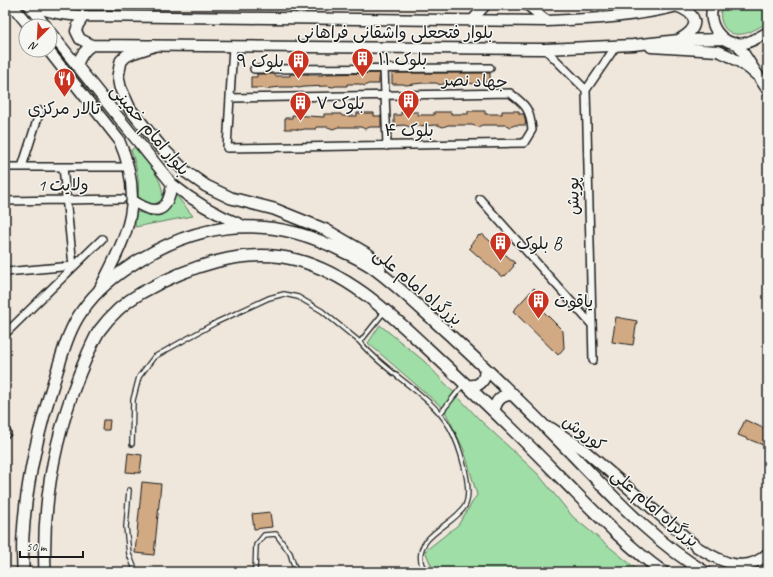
<svg xmlns="http://www.w3.org/2000/svg" width="773" height="577" viewBox="0 0 773 577" font-family="Caveat,'Playpen Sans Arabic',sans-serif">
<style>
.green{fill:#9fdea6;stroke:#5e7d61}
.building{fill:#d1a982;stroke:#1c1c1c}
.lines{fill:none;stroke-linecap:round;stroke-linejoin:round}
.service-casing{stroke:#1c1c1c;stroke-width:6}
.minor-casing{stroke:#1c1c1c;stroke-width:10}
.tertiary-casing{stroke:#1c1c1c;stroke-width:12}
.secondary-casing{stroke:#1c1c1c;stroke-width:13}
.trunk-casing{stroke:#1c1c1c;stroke-width:14}
.service{stroke:#f6f6f2;stroke-width:3.5}
.minor{stroke:#f6f6f2;stroke-width:7}
.tertiary{stroke:#f6f6f2;stroke-width:9}
.secondary{stroke:#f6f6f2;stroke-width:10}
.trunk{stroke:#f6f6f2;stroke-width:11}
.labels{text-anchor:middle;dominant-baseline:central;stroke-width:3;stroke-linejoin:round;paint-order:stroke}
.street-label{font-size:17px;fill:#1c1c1c;stroke:#f6f6f2}
.poi-label{font-size:17px;fill:#1c1c1c;stroke:#f6f6f2;text-anchor:start}
</style>
<rect width="100%" height="100%" fill="#efe7dc"/>
<filter id="ink" filterUnits="userSpaceOnUse"><feTurbulence type="fractalNoise" baseFrequency=".025" numOctaves="2"/><feDisplacementMap in="SourceGraphic" scale="8" xChannelSelector="R" yChannelSelector="G"/><feConvolveMatrix kernelMatrix="1 2 1 2 8 2 1 2 1" color-interpolation-filters="sRGB"/></filter>
<g filter="url(#ink)">
<!-- green -->
<path class="green" d="M723,5h45v18c-8,3 -17,10 -26,11 -17,3 -26,-15 -19,-29z
M135,147c11,15 31,33 27,53l-9,5 -10,-3 -5,-6c2,-16 -2,-31 -7,-46z
M175,194l18,22 -58,11 1,-15c22,3 30,6 39,-18z
M380,325l44,36 56,59 58,54 35,43 67,55h-206l-9,-21 33,-26 19,-30 -13,-45 -20,-41 -76,-66z"/>
<!-- building -->
<path class="building" d="M379,73v11h-11l-3,2 -6,-2h-12v2h-11l-3,1 -6,-1 -23,1 -5,1 -5,-1h-12l-11,1 -5,1 -4,-1h-11v-11h6v-3h18v2h15v-2h18v1h15v-1z
M392,73h98v9h-11l-6,2 -3,-1h-25l-4,2 -5,-2h-13l-17,2 -3,-1h-11z
M468,111h17v3h17v-3h17v3h5l2,11h-11l-5,2 -4,-2h-24l-4,2 -6,-2h-24l-5,2 -5,-2 -24,1 -4,1 -6,-2 -10,1v-11h7v-3h17v3h16v-3h17v2h17z
M357,113h17v3h7v11h-11l-5,2 -4,-2h-23l-5,2 -5,-2h-12v2h-11l-5,1 -4,-1h-11v-11h7v-3l32,2v-3h17l1,2h15z
M482,234l33,29 -2,2 1,1 -9,10 -1,-1 -2,2 -33,-29 2,-2 -1,-1 9,-10 1,1z
M534,288l14,13 -7,8 22,22 1,17 -6,7 -45,-44z
M616,317l21,4 -4,24 -21,-3z
M103,420h7l-1,10h-7z
M745,420l23,10v3l-5,12 -25,-10z
M128,453l14,2 -2,18 -14,-1z
M142,482l19,2 -7,71 -19,-2z
M270,512l2,15 -18,2 -2,-15z"/>
<g class="lines">
<defs>
<path id="service" d="M385,311l-25,31c25,31 71,52 90,86 9,16 24,61 15,78 -11,19 -49,29 -44,55 0,3 3,8 4,11
M440,414l23,-29
M132,444l1,-44 6,-23 15,-20 63,-35 52,-24 15,-4 14,3 24,14 38,31
M129,490l-3,37 3,27 7,18
M255,572l1,-27 8,-10 12,-1 14,19 6,19"/>
<path id="minor" d="M545,49l41,41
M384,68l3,78
M254,69l236,-1
M230,98l280,-5c16,12 20,16 22,37l-8,13 -297,5 6,-102
M5,167h124
M22,167l18,-56
M63,167l10,99
M480,199l112,126
M5,201l117,-2
M5,272l68,-6
M5,334l97,-95
M593,360l-7,-270 30,-44
M5,432l2,1"/>
<path id="tertiary" d="M527,5l20,16
M472,20l14,-15"/>
<path id="secondary" d="M12,5l17,21
M29,5l17,21
M33,5c16,8 32,10 51,11l463,5c47,-2 89,-4 135,-16
M713,5c-7,20 10,43 32,38 8,-2 16,-7 23,-11
M676,6c22,8 25,21 4,33
M84,16l-6,9 -2,6 4,8 12,6
M50,32l122,152c22,18 45,31 72,42
M737,43l31,48
M651,47l67,4c16,6 29,15 42,27
M48,50l71,90c27,62 8,95 -20,150
M77,66c3,-10 7,-16 15,-21l453,4 88,-4 46,-5 44,-1
M132,200c23,16 36,14 40,-16
M551,428l32,21 114,98c23,14 48,29 71,6"/>
<path id="trunk" d="M153,46l-21,7 -6,3 -5,5 -3,15 2,11 10,22 30,37 26,26 20,14 25,12 43,11 52,21 43,25 11,13
M466,385c13,3 20,-4 19,-17
M494,411c2,-11 7,-16 19,-17
M23,572c0,-12 -1,-25 0,-37 3,-53 15,-104 31,-154 7,-22 12,-44 24,-64 13,-21 32,-38 52,-51 68,-46 141,-53 214,-14 9,4 19,9 28,15 28,20 53,46 79,69 40,37 79,75 117,114 42,43 84,91 137,122
M45,572c-3,-67 10,-135 34,-197 6,-14 12,-31 20,-44 11,-15 26,-29 42,-38 46,-26 104,-47 156,-33 52,14 91,52 130,88 44,41 88,83 131,127 33,33 66,69 105,97"/>
</defs>
<!-- service casing -->
<use href="#service" class="service-casing"/>
<!-- minor casing -->
<use href="#minor" class="minor-casing"/>
<!-- tertiary casing -->
<use href="#tertiary" class="tertiary-casing"/>
<!-- secondary casing -->
<use href="#secondary" class="secondary-casing"/>
<!-- trunk casing -->
<use href="#trunk" class="trunk-casing"/>
<!-- service -->
<use href="#service" class="service"/>
<!-- minor -->
<use href="#minor" class="minor"/>
<!-- tertiary -->
<use href="#tertiary" class="tertiary"/>
<!-- secondary -->
<use href="#secondary" class="secondary"/>
<!-- trunk -->
<use href="#trunk" class="trunk"/>
</g>
</g>
<!-- icons -->
<defs>
<symbol id="building-pin" viewBox="-11 -11 22 30"><path d="M0 17L-7.5 6A9.5 9.5 0 1 1 7.5 6Z" fill="#c8321e" stroke="#f6f6f2"/><path d="M-4-6H4V6H1V3H-1V6H-4ZM-2.5-4.3h1.7v1.8h-1.7ZM.8-4.3h1.7v1.8H.8ZM-2.5-1h1.7V.8h-1.7ZM.8-1h1.7V.8H.8Z" fill="#fff"/></symbol>
<symbol id="restaurant-pin" viewBox="-11 -11 22 30"><path d="M0 17L-7.5 6A9.5 9.5 0 1 1 7.5 6Z" fill="#c8321e" stroke="#f6f6f2"/><path d="M-5-6h1v4h1v-4h1v4h1v-4h1v5L-1.5 .5V6h-2V.5L-5-1ZM5-6V6H3V1.5H1.5Q1.5-4 5-6Z" fill="#fff"/></symbol>
</defs>
<g fill-rule="evenodd">
<use href="#building-pin" x="350" y="46" width="25" height="34"/>
<use href="#building-pin" x="286" y="48" width="25" height="34"/>
<use href="#restaurant-pin" x="52" y="66" width="25" height="34"/>
<use href="#building-pin" x="396" y="88" width="25" height="34"/>
<use href="#building-pin" x="288" y="90" width="25" height="34"/>
<use href="#building-pin" x="488" y="230" width="25" height="34"/>
<use href="#building-pin" x="526" y="288" width="25" height="34"/>
</g>
<g class="labels">
<!-- street labels -->
<g class="street-label">
<text x="395" y="32">بلوار فتحعلی واشقانی فراهانی</text>
<text transform="translate(475 81) rotate(2)">جهاد نصر</text>
<text transform="translate(150 130) rotate(50)">بلوار امام خمینی</text>
<text transform="translate(63 185) rotate(-1)">ولایت 1</text>
<text transform="translate(573 196) rotate(-91)">پویش</text>
<text transform="translate(418 287) rotate(40)">بزرگراه امام علی</text>
<text transform="translate(584 433) rotate(36)">کوروش</text>
<text transform="translate(655 508) rotate(41)">بزرگراه امام علی</text>
</g>
<!-- poi labels -->
<g class="poi-label">
<text x="378" y="59">بلوک ۱۱</text>
<text x="284" y="61" text-anchor="end">بلوک ۹</text>
<text x="316" y="103">بلوک ۷</text>
<text x="64" y="108" text-anchor="middle">تالار مرکزی</text>
<text x="409" y="130" text-anchor="middle">بلوک ۴</text>
<text x="516" y="243">بلوک B</text>
<text x="554" y="301">یاقوت</text>
</g>
</g>
<!-- margin -->
<rect width="773" height="577" fill="none" stroke="#f6f6f2" stroke-width="20"/>
<rect x="10" y="10" width="753" height="557" fill="none" stroke="#1c1c1c" stroke-width="1.5" filter="url(#ink)"/>
<!-- north arrow -->
<g transform="translate(38 38) rotate(204)"><circle r="19" fill="#f6f6f2" stroke="#9f9f9c"/>
<path d="M0-3L7 15L0 10L-7 15Z" fill="#c8321e"/>
<text y="-6" font-size="11" font-weight="bold" text-anchor="middle" fill="#1c1c1c">N</text>
</g>
<!-- scale -->
<path d="M20 551v6h63v-6" fill="none" stroke="#1c1c1c" stroke-width="2"/>
<text x="26" y="551" font-size="12" fill="#1c1c1c" stroke="#f6f6f2" stroke-width="3" paint-order="stroke">50 m</text>
</svg>
